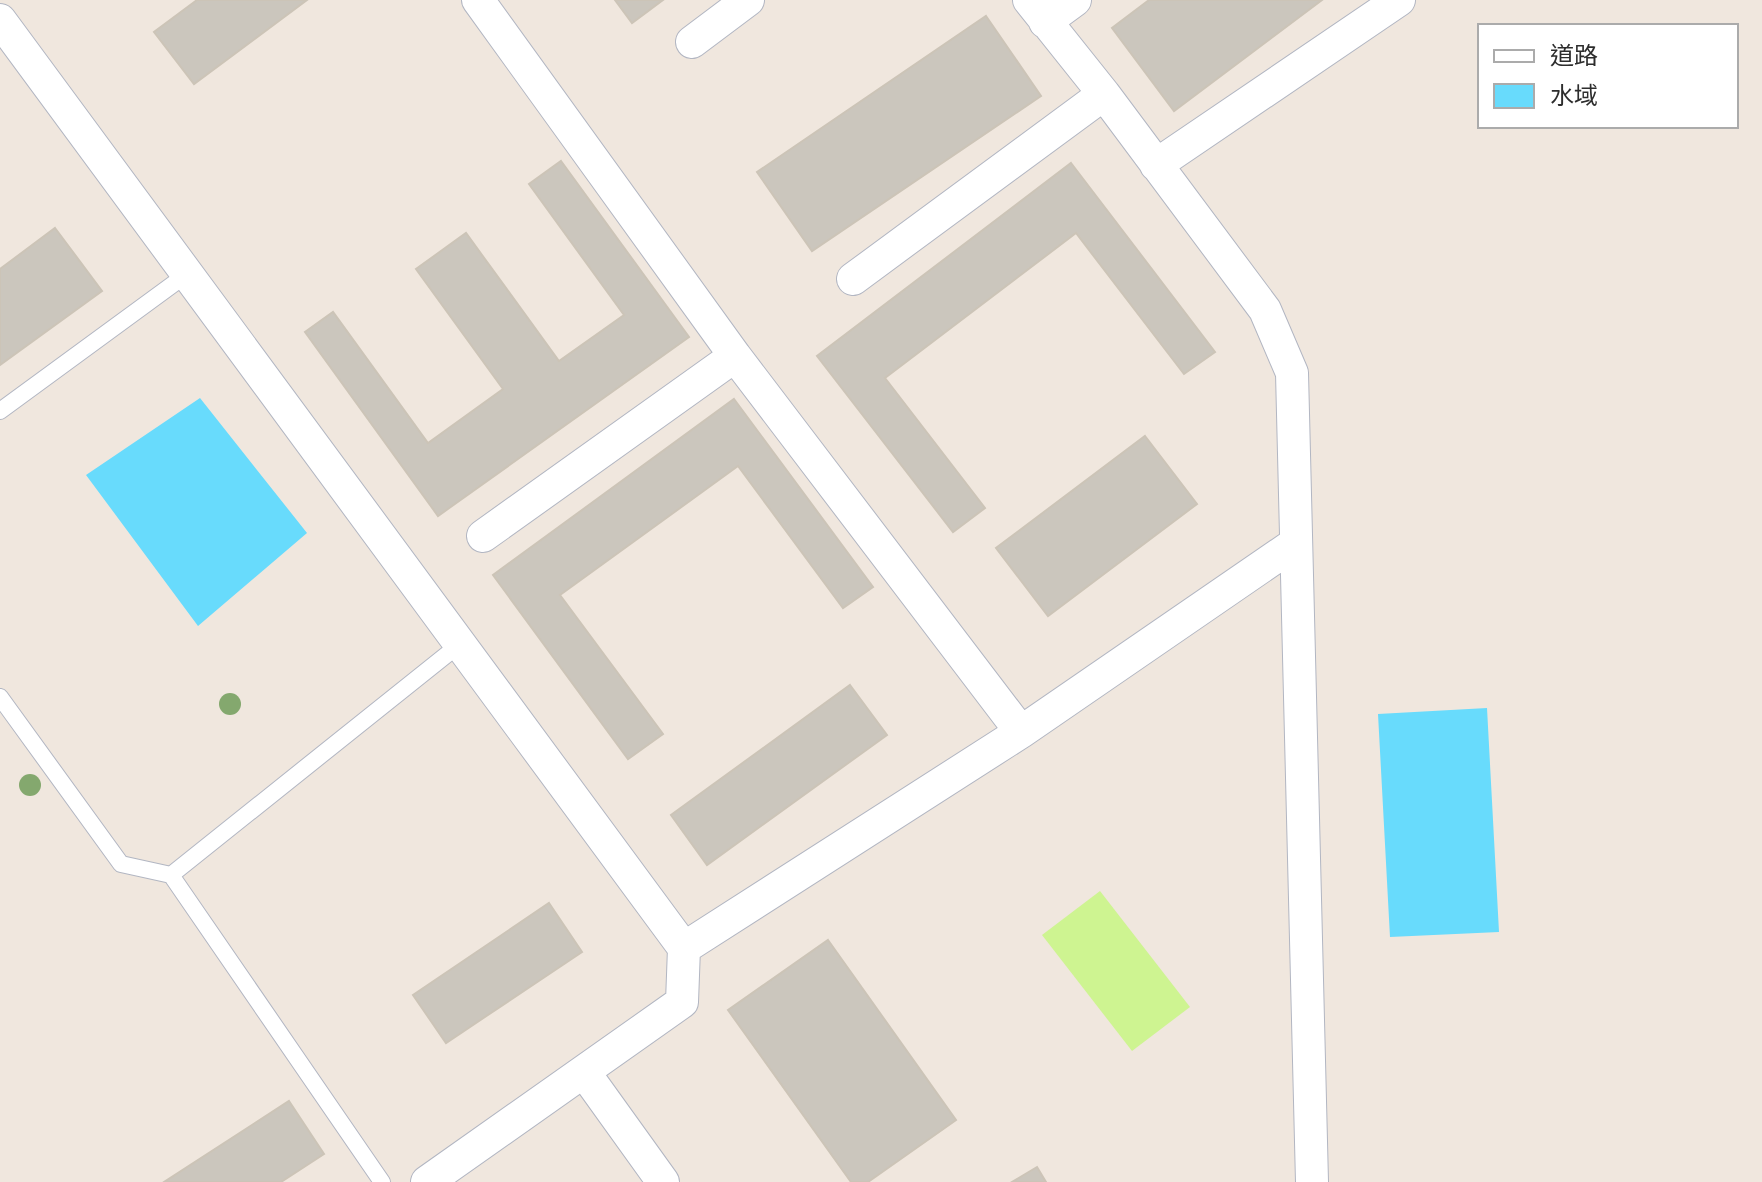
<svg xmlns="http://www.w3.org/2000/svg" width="1762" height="1182" viewBox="0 0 1762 1182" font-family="'IBM Plex Sans','Noto Sans TC',sans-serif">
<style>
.pitch{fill:#cef491}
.water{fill:#68dbfc}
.building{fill:#cbc6bd;stroke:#ccc4b7;stroke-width:2}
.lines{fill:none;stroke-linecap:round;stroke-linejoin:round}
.service-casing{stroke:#b2b6c2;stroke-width:18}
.minor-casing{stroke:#b2b6c2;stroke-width:34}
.service{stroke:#fff;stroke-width:16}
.minor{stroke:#fff;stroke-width:32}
.tree{fill:#84a86e}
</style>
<rect width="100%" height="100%" fill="#f0e7de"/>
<!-- pitch -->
<path class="pitch" d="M1100,891l90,116 -58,44 -90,-116z"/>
<!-- water -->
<path class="water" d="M200,398l107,135 -109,93 -112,-151z
M1487,708l12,224 -109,5 -12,-223z"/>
<!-- building -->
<path class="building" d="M197,0h110l-113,84 -40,-52z
M615,0h48l-31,23z
M1149,0h173l-148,111 -62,-83z
M986,16l55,80 -229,155 -55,-79z
M561,161l128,176 -251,179 -133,-184 28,-20 95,131 75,-54 -87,-120 50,-36 93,128 65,-46 -95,-131z
M1071,163l144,189 -31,22 -108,-141 -191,145 100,130 -32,24 -136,-176z
M55,228l47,63 -102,74v-96z
M734,399l139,188 -30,21 -105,-142 -178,129 103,139 -35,25 -135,-184z
M1145,436l52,68 -149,112 -52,-68z
M850,685l37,50 -180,130 -36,-50z
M549,903l33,49 -136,91 -33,-48z
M828,940l128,180 -88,62h-17l-123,-172z
M289,1101l35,53 -43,28h-117z
M1037,1167l9,15h-34z"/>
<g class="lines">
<defs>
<path id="service" d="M0,411l187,-137
M0,697l121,167 50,11
M382,1182l-211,-307 289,-231"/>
<path id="minor" d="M478,0l257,356 286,376
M1029,0l75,94 161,216 27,63 20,809
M0,20l684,928
M1045,22l30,-22
M692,42l56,-42
M1156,165l243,-165
M853,279l251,-185
M483,536l252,-180
M584,1072l79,110
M427,1182l255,-180 2,-54 337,-216 275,-189"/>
</defs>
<!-- service casing -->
<use href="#service" class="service-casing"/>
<!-- minor casing -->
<use href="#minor" class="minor-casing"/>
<!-- service -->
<use href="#service" class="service"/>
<!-- minor -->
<use href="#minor" class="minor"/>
</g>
<!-- trees -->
<g class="tree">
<circle cx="230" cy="704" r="11"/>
<circle cx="30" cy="785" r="11"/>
</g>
<!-- legend -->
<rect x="1478" y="24" width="260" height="104" fill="#ffffff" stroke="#ababab" stroke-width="2"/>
<rect x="1494" y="50" width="40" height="12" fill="#ffffff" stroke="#ababab" stroke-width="2"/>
<text x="1550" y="64" font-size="24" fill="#2d2d2d">道路</text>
<rect x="1494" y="84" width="40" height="24" fill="#68dbfc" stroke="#ababab" stroke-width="2"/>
<text x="1550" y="104" font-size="24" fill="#2d2d2d">水域</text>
</svg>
